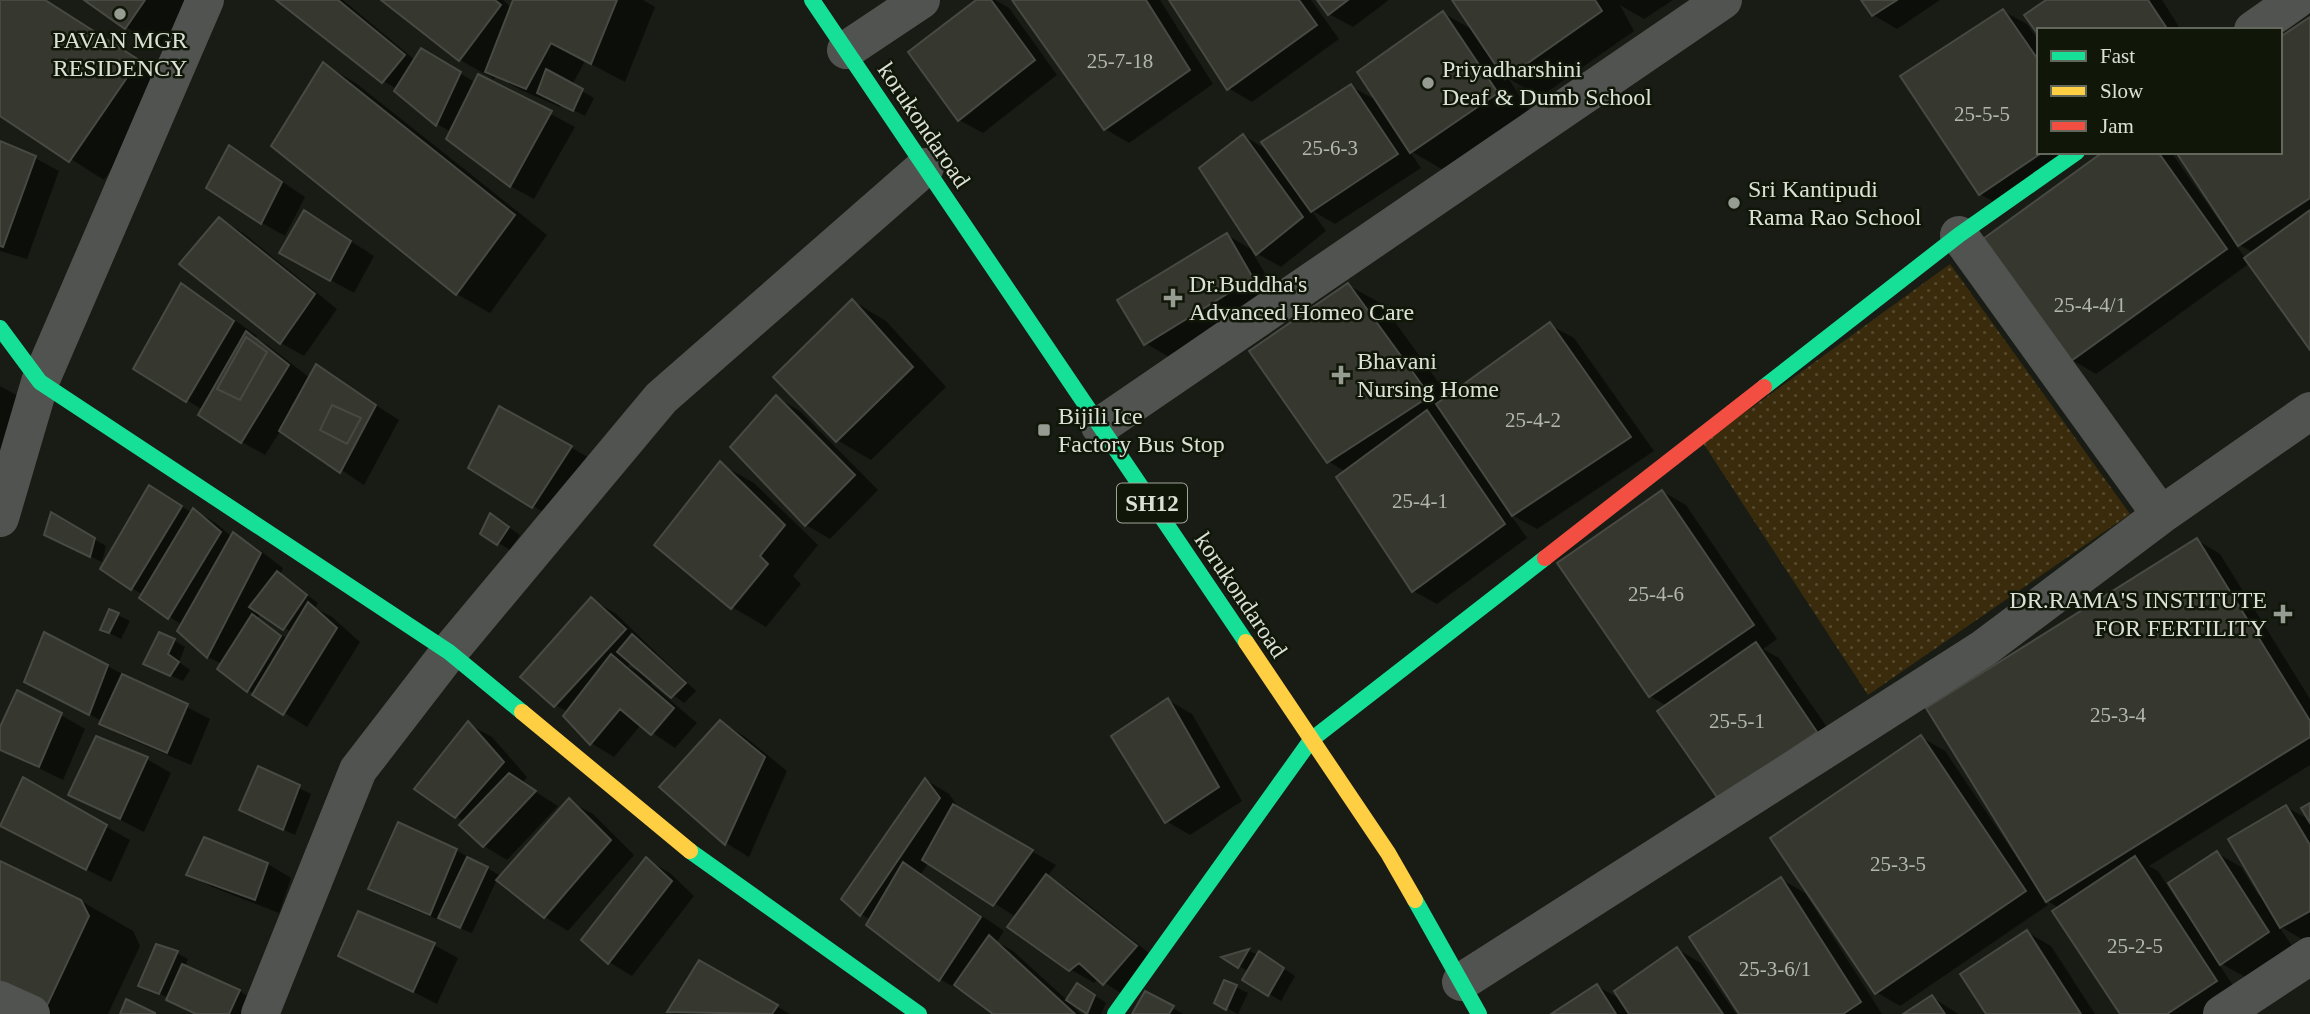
<svg xmlns="http://www.w3.org/2000/svg" width="2310" height="1014" viewBox="0 0 2310 1014" font-family="'Times New Roman',serif">
<style>
.green{fill:url(#green-dots)}
.shadow{fill:#0007;fill-rule:evenodd}
.building{fill:#363830;stroke:#474942;stroke-width:2}
.lines{fill:none;stroke-linecap:round;stroke-linejoin:round}
.street{stroke:#515350;stroke-width:38}
.fast{stroke:#16e098;stroke-width:16}
.slow{stroke:#ffcf43;stroke-width:16}
.jam{stroke:#f24e42;stroke-width:16}
.poi-dot{fill:#979c93;stroke:#101708;stroke-width:2.5}
.labels{text-anchor:middle;dominant-baseline:central;stroke-width:5;stroke-linejoin:round;paint-order:stroke}
.number-label{font-size:21px;fill:#b2b7ad}
.shield{fill:#101708;stroke:#9fa499;stroke-width:2}
.shield-label{font-size:23px;font-weight:bold;fill:#dce1d7}
.poi-label{font-size:24px;fill:#dce1d7;stroke:#101708;text-anchor:start}
.street-label{font-size:24px;fill:#dce1d7;stroke:#101708}
</style>
<defs>
<pattern id="green-dots" width="8" height="8" patternUnits="userSpaceOnUse" patternTransform="scale(1.75)"><rect width="8" height="8" fill="#392b0b"/><path d="M2 2h.1M6 6h.1" fill="none" stroke="#55492e" stroke-width="1.8" stroke-linecap="round"/></pattern>
</defs>
<rect width="100%" height="100%" fill="#181c14"/>
<!-- green -->
<path class="green" d="M1950,264l180,250 -262,181 -165,-252z"/>
<!-- shadow -->
<path class="shadow" d="M0,0h45l127,80 -68,100 -104,-66z
M87,0h131l-40,57 -52,-30z
M279,0h64l72,60 6,-10 55,33 3,-7 96,51 -41,72 -24,-13 -59,-54 -14,-8 -40,-35 -14,-8z
M384,0h119l9,8 3,-8h128l12,7 -30,75 -40,-21 -13,24 22,13 -9,18 -23,-12 -2,3 -39,-17 -25,-14 -2,3 -34,-19z
M979,0h16l14,8 48,67 -74,58 -24,-13z
M1014,0h146l53,84 -84,59 -24,-14z
M1171,0h140l28,39 -87,63 -24,-14z
M1319,0h70l-36,27 -24,-13z
M1454,0h219l-29,19 -24,-14 14,26 -94,66 -32,-19 23,35 -86,58 -36,-21 12,18 -86,56 -24,-14 15,21 -45,36 -30,-17 25,42 -107,65 -24,-14 82,-108 29,17 -12,-116 25,15 82,-65 28,16 64,-89 32,18z
M1863,0h77l-43,29 -24,-14z
M2049,0h113l19,30h-142l-12,-15z
M2003,11l24,13 12,18v110h47l-82,56 -24,-14z
M2310,20v327l-60,-84 -154,111 -24,-14 34,-208h65l52,74 57,-74zM2234,242l20,11 -8,6z
M324,64l33,20 190,151 -57,78 -33,-19z
M0,143l35,15 24,13 -32,88 -27,-8z
M230,147l75,50 -20,39 -23,-13z
M305,212l69,44 -20,37 -72,-40z
M220,219l23,14 94,76 -33,47 -23,-13 -99,-79z
M1348,285l34,19 67,93 101,-72 24,13 80,113 -117,78 -27,-15 17,24 -90,66 -24,-13 -67,-119 -18,-11z
M181,286l24,13 52,37 -1,2 14,9 40,31 28,3 61,39 -35,65 -83,-55 -16,25 -23,-13 -39,-32 -68,-42z
M853,301l33,20 60,66 -75,73 -34,-20z
M0,386l29,16 -29,56z
M776,397l24,14 78,79 -48,49 -24,-14 -74,-78z
M500,408l95,53 -39,59 -86,-53z
M720,464l34,19 64,62 -25,31 8,8 -35,43 -34,-20z
M1663,492l23,13 91,134 -14,10 16,9 61,88 -173,-40 -17,-10z
M174,501l18,12 2,-3 23,14 15,13 2,-3 23,14 26,20 -3,7 38,28 -3,5 17,9 28,25 -53,85 -59,-37 -26,-26 -14,-7 -29,-26 3,-6 -41,-27 2,-3 -11,-7zM261,612l30,20 -3,7 -31,-20z
M52,515l54,31 -4,16 -44,-21z
M491,515l29,20 -10,15 -28,-17z
M2197,540l23,14 90,145v66l-161,101 9,5 26,40 33,-58 24,14 18,29 3,-2 24,-87 24,13v118l-5,3 -27,-16 14,21 -47,31 -28,-16 22,34 -28,19h-88l-64,-106 -15,-9 4,6 -148,101 -24,-14 45,-255 24,14 75,111 2,-2z
M591,599l24,14 81,78 -12,12 -30,-22 -3,3 46,39 -22,25 -34,-23 -27,32 -23,-14 -23,-31 -13,-7zM631,662l11,10 -1,1 -13,-7z
M118,615l12,6 -9,18 -19,-10z
M174,640l11,7 -6,15 11,8 -7,11 -38,-17z
M107,666l103,53 -19,46 -66,-28 -23,-14v-2l-76,-40z
M1168,700l24,14 50,87 -52,34 -24,-14z
M61,715l24,14 -22,51 -63,-31v-18z
M720,722l24,14 43,35 -38,86 -23,-14 -65,-57z
M468,724l24,13 35,40 -5,6 36,23 -51,54 -23,-14 -19,-24 -9,-6z
M97,738l50,21 24,14 -27,59 -74,-38z
M259,768l52,26 -16,41 -54,-25z
M23,780l107,60 -19,42 -86,-44z
M926,780l23,14 12,17 95,54 -9,12 23,13 89,71 -31,37 -29,-19 -5,4 -24,-14 -54,-52 -87,-55 -8,12 83,57 -7,11 16,9 55,50 10,-16 12,7 16,11 -5,11h-12l-18,-13 -2,2 12,11h-85l-31,-23 -1,2 -24,-14 -72,-55 3,-4 -10,-6z
M569,801l24,13 41,41 -66,76 -23,-14z
M456,850l43,25 -27,58 -78,-31 -23,-14z
M647,860l23,13 24,23 -62,80 -23,-14z
M0,863l81,38 52,30 7,15 -32,68h-75z
M268,864l23,14 -12,35 -67,-26 -24,-13z
M1781,879l24,14 77,121h-141z
M358,913l76,32 24,13 -21,46 -96,-49z
M2027,932l24,14 44,68h-106z
M1677,949l24,14 35,51h-182l43,-28 25,14z
M1249,951l22,9 24,16 -14,25 -36,-22 4,-7 -24,-14z
M177,953l11,6 -3,8 54,24 23,14 -3,9h-65l-25,-16 -29,-13z
M700,962l90,52h-117l-3,-2z
M1236,987l12,6 -10,21 -22,-12z
M1145,993l38,21h-49z
M1932,997l26,17h-52z"/>
<!-- building -->
<path class="building" d="M0,0h45l94,60 -70,102 -69,-46z
M84,0h61l-20,29z
M276,0h62l67,55 -23,28z
M381,0h114l6,5 -42,56z
M513,0h104l-26,64 -40,-21 -25,46 -41,-17z
M976,0h15l44,60 -77,61 -50,-69z
M1012,0h134l44,70 -86,60z
M1169,0h130l18,25 -90,65z
M1317,0h31l-20,15z
M1452,0h143l7,11 -97,68z
M1861,0h36l-25,16z
M2046,0h102l20,30h-129v6l-15,-21z
M2003,9l36,52v91h4l-64,43 -79,-119z
M1443,11l55,82 -88,60 -53,-81z
M2310,17v181l-72,48 -62,-94h104v-115z
M421,48l40,24 -25,54 -42,-35z
M323,62l192,153 -59,80 -185,-149z
M546,69l37,20 -10,22 -36,-18z
M478,74l74,37 -42,76 -64,-48z
M1351,84l47,70 -87,58 -50,-70z
M1243,134l60,83 -47,38 -57,-87z
M0,141l36,15 -33,91 -3,-1z
M229,145l53,37 -21,42 -55,-36z
M2103,152h55l69,97 -156,112 -88,-122z
M304,210l47,31 -21,40 -51,-28z
M2310,210v140l-66,-92z
M219,217l96,77 -35,50 -101,-80z
M1227,233l26,45 -109,67 -27,-45z
M181,283l53,38 -48,81 -53,-33z
M1348,283l82,113 -103,67 -78,-112z
M852,299l61,68 -77,75 -63,-65z
M1550,322l81,115 -119,79 -76,-112z
M246,331l43,34 -48,78 -43,-28z
M246,337l21,15 -27,48 -23,-11z
M316,364l60,41 -36,68 -61,-42z
M776,395l79,80 -50,51 -75,-79z
M332,405l29,13 -14,26 -27,-14z
M499,406l73,40 -40,62 -64,-40z
M1427,410l78,114 -93,68 -76,-115z
M720,461l65,64 -25,31 8,8 -37,45 -77,-64z
M149,485l33,21 -51,84 -31,-21z
M1662,490l92,135 -105,72 -92,-134z
M193,508l28,24 -53,87 -29,-21z
M51,512l44,26 -5,19 -46,-22z
M490,513l19,14 -12,18 -17,-11z
M233,532l28,21 -54,105 -30,-27z
M2197,538l113,183v16l-264,165 -120,-194z
M277,571l30,24 -24,35 -34,-23z
M591,597l35,32 -72,78 -34,-30z
M308,602l29,26 -54,87 -31,-20z
M109,609l10,4 -10,20 -9,-3z
M252,614l29,22 -34,56 -30,-23z
M44,632l64,33 -19,50 -65,-33z
M159,632l16,7 -7,15 11,8 -9,14 -27,-12z
M632,634l54,49 -15,15 -54,-46z
M1756,642l61,90 -98,68 -62,-89z
M611,654l63,54 -23,27 -31,-26 -30,36 -27,-29z
M122,674l66,30 -21,49 -68,-29z
M17,690l45,23 -23,54 -39,-17v-23z
M1168,698l51,89 -54,36 -54,-87z
M720,720l45,37 -40,88 -66,-58z
M468,721l36,41 -49,56 -41,-29z
M1921,735l105,156 -151,103 -105,-156z
M96,736l52,21 -28,62 -52,-24z
M258,766l42,19 -17,45 -44,-20z
M509,773l27,18 -53,56 -24,-22z
M23,777l84,48 -21,45 -86,-44z
M925,778l15,20 -80,118 -19,-17z
M569,798l42,42 -67,78 -48,-38z
M2310,803v20l-9,-15z
M953,804l80,46 -40,56 -71,-46z
M2286,805l24,40v66l-30,17 -52,-89z
M398,822l59,27 -27,66 -62,-26z
M204,837l64,26 -13,37 -69,-25z
M2217,851l52,81 -49,33 -52,-82z
M2135,856l82,125 -50,33h-47l-68,-103z
M467,857l21,10 -28,61 -22,-10z
M646,857l26,24 -64,83 -27,-24z
M0,861l81,39 8,16 -46,98 -43,-19z
M903,862l78,55 -42,64 -73,-56z
M1046,874l91,72 -34,39 -24,-22 -10,8 -62,-44z
M1781,877l80,125 -18,12h-104l-50,-77z
M358,911l77,32 -22,49 -75,-36z
M2027,930l54,84h-95l-26,-40z
M989,935l86,79h-82l-39,-29z
M156,944l22,7 -19,43 -21,-8z
M1677,947l46,67h-94l-15,-23z
M1249,949l-11,19 -17,-11z
M1259,951l25,17 -16,28 -26,-16z
M699,960l79,45 -6,9 -105,-2z
M182,964l58,26 -11,24h-33l-30,-14z
M1224,980l13,5 -11,25 -12,-7z
M1077,983l18,12 -8,19 -21,-14z
M1597,984l19,30h-65z
M1145,991l29,15 -5,8h-37z
M1932,995l13,19h-42z
M126,999l29,14v1h-35z"/>
<g class="lines">
<!-- street -->
<path class="street" d="M2253,30l43,-30
M846,50l75,-50
M1959,235l202,280
M1100,426l623,-426
M0,518l40,-136 165,-382
M1461,982l523,-334 177,-133 149,-104
M0,1000l31,14
M260,1014l98,-244 91,-118 212,-254 264,-231
M2222,1014l88,-58"/>
<!-- fast -->
<path class="fast" d="M812,0l434,642
M0,328l40,54 409,270 73,60
M1764,387l195,-152 118,-83
M690,851l229,163
M1415,900l64,114
M1115,1014l196,-274 234,-182"/>
<!-- slow -->
<path class="slow" d="M1246,642l142,211 27,47
M522,712l168,139"/>
<!-- jam -->
<path class="jam" d="M1545,558l219,-171"/>
</g>
<!-- markers -->
<g class="poi-dot">
<circle cx="120" cy="14" r="7"/>
<circle cx="1428" cy="83" r="7"/>
<circle cx="1734" cy="203" r="7"/>
<path d="M1169.5 287.5h7v7h7v7h-7v7h-7v-7h-7v-7h7z"/>
<path d="M1337.5 364.5h7v7h7v7h-7v7h-7v-7h-7v-7h7z"/>
<rect x="1037" y="423" width="14" height="14" rx="3.5"/>
<path d="M2279.5 603.5h7v7h7v7h-7v7h-7v-7h-7v-7h7z"/>
</g>
<g class="labels">
<!-- number labels -->
<g class="number-label">
<text x="1120" y="61">25-7-18</text>
<text x="1982" y="114">25-5-5</text>
<text x="1330" y="148">25-6-3</text>
<text x="2090" y="305">25-4-4/1</text>
<text x="1533" y="420">25-4-2</text>
<text x="1420" y="501">25-4-1</text>
<text x="1656" y="594">25-4-6</text>
<text x="2118" y="715">25-3-4</text>
<text x="1737" y="721">25-5-1</text>
<text x="1898" y="864">25-3-5</text>
<text x="2135" y="946">25-2-5</text>
<text x="1775" y="969">25-3-6/1</text>
</g>
<!-- shield labels -->
<rect class="shield" x="1117" y="483.5" width="70" height="39" rx="5"/>
<g class="shield-label">
<text x="1152" y="503">SH12</text>
</g>
<!-- poi labels -->
<g class="poi-label">
<text x="120" y="40" text-anchor="middle">PAVAN MGR<tspan x="120" dy="28">RESIDENCY</tspan></text>
<text x="1442" y="69">Priyadharshini<tspan x="1442" dy="28">Deaf &amp; Dumb School</tspan></text>
<text x="1748" y="189">Sri Kantipudi<tspan x="1748" dy="28">Rama Rao School</tspan></text>
<text x="1189" y="284">Dr.Buddha's<tspan x="1189" dy="28">Advanced Homeo Care</tspan></text>
<text x="1357" y="361">Bhavani<tspan x="1357" dy="28">Nursing Home</tspan></text>
<text x="1058" y="416">Bijili Ice<tspan x="1058" dy="28">Factory Bus Stop</tspan></text>
<text x="2267" y="600" text-anchor="end">DR.RAMA'S INSTITUTE<tspan x="2267" dy="28">FOR FERTILITY</tspan></text>
</g>
<!-- street labels -->
<g class="street-label">
<text transform="translate(924 125) rotate(56)">korukondaroad</text>
<text transform="translate(1241 595) rotate(56)">korukondaroad</text>
</g>
</g>
<!-- legend -->
<rect x="2037" y="28" width="245" height="126" fill="#101708" stroke="#62685b" stroke-width="2"/>
<rect x="2051" y="51" width="35" height="10" fill="#16e098" stroke="#62685b" stroke-width="2"/>
<text x="2100" y="63" font-size="21" fill="#dce1d7">Fast</text>
<rect x="2051" y="86" width="35" height="10" fill="#ffcf43" stroke="#62685b" stroke-width="2"/>
<text x="2100" y="98" font-size="21" fill="#dce1d7">Slow</text>
<rect x="2051" y="121" width="35" height="10" fill="#f24e42" stroke="#62685b" stroke-width="2"/>
<text x="2100" y="133" font-size="21" fill="#dce1d7">Jam</text>
</svg>
